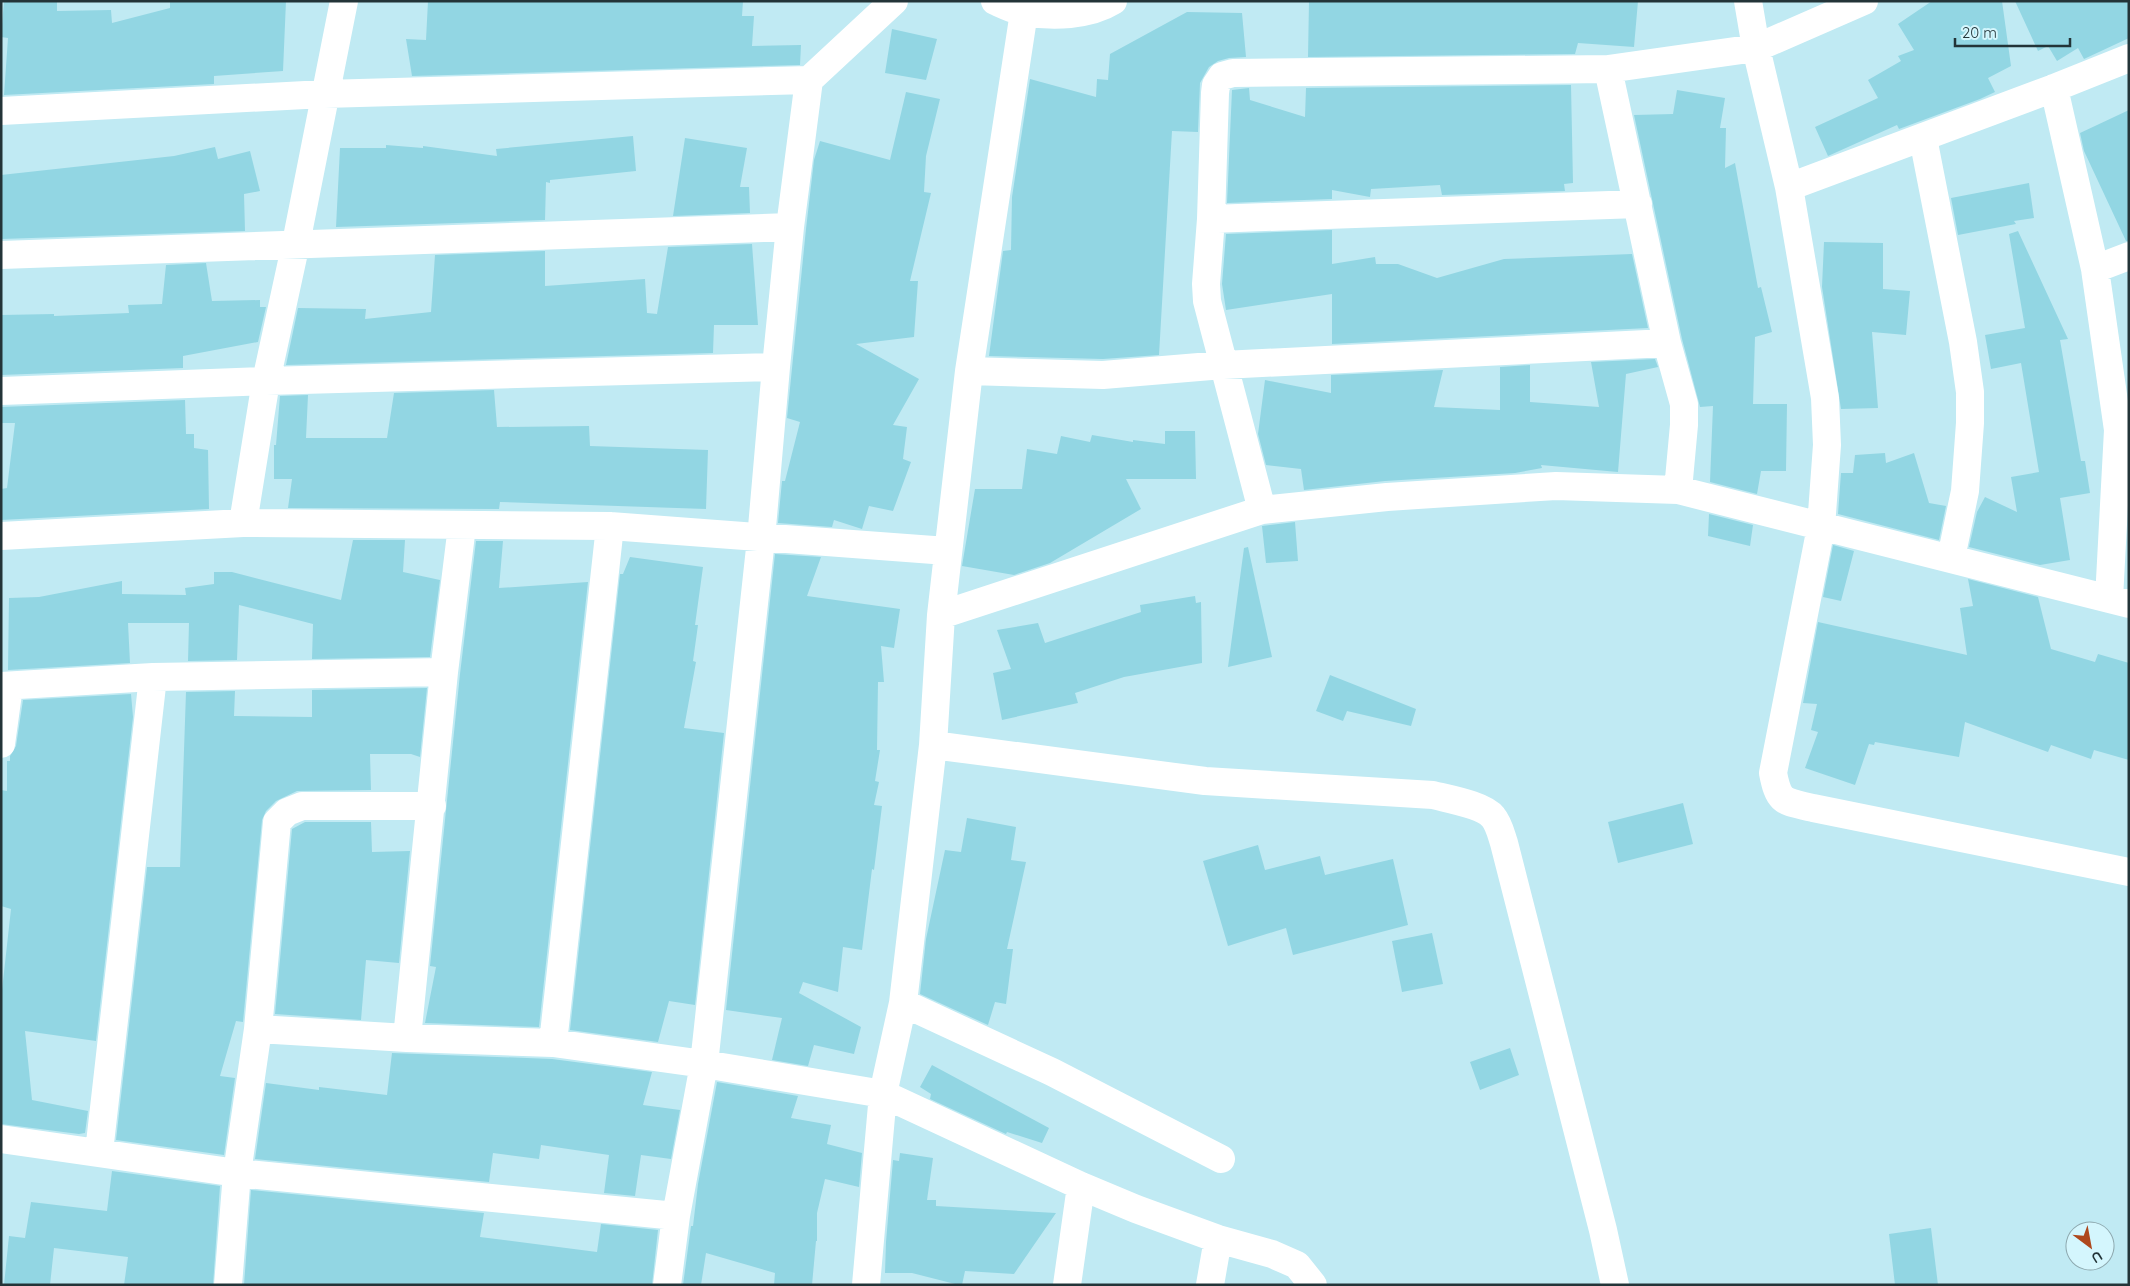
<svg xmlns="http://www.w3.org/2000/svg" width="2130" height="1286" viewBox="0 0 2130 1286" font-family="Quicksand,sans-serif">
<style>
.building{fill:#92d6e3}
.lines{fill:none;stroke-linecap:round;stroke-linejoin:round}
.minor{stroke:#fff;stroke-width:28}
</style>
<rect width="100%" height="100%" fill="#c0eaf3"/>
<!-- building -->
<path class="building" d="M4,1h53v10l54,-1 1,13 58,-15v-7h116l-3,70 -69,5v8l-210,11 4,-57 -7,-1z
M428,1h315l-1,15h12l-2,30 49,-1 -1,20 -388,11 -6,-37 20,1z
M1309,1h329l-4,46 -56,-4 -3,11 -267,3z
M1932,1h70l9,65 -23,12 7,14 -15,7 -81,30 -2,-4 -69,31 -13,-29 63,-29 -10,-18 33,-19 -3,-5 16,-6 -16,-26z
M2015,1h114v37l-45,21 -6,-11 -21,13 -9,-15 -10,5z
M1187,12l55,1 4,44 -17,1 -11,3 -9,6 -9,16 -2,49 -26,-1 -13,224 -56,4 -114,-3 14,-105 8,-1 1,-53 18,-118 66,18 1,-18 11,1 2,-26z
M892,29l45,10 -11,41 -41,-7z
M1571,85l2,98 -9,1 1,7 -123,4 -2,-10 -69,4 -1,8 -38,-7v9l-105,4 5,-113 17,-2 1,12 55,17 1,-29z
M1677,90l48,8 -5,30h6l-1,40 10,-5 23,125 3,-1 11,45 -17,5 -2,67h34l-1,67h-25l-4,23 -47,-12 3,-76 -13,1 -18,-68 -48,-224 39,-1z
M906,92l34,7 -14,57 -2,36 7,1 -21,88h8l-4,56 -58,7 63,35 -26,46 14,2 -4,32 8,3 -18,49 -24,-5 -7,23 -28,-9 -2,7 -54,-4 4,-42h3l15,-59 -13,-4 19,-189 8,-69 6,-19 70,19z
M2129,110v131h-3l-42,-90 -4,-18z
M633,136l3,35 -86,9v3l-4,-1 -1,38 -209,7 4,-79h46v-3l37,3v-2l74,10 -1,-7z
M685,138l62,10 -7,39h9l1,26 -77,3z
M215,147l3,12 32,-8 10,40 -16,3 1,37 -244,8v-64l173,-19z
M2029,183l5,35 -20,3 2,3 -58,11 -7,-37z
M1332,230v34l43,-7 1,7h22l39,14 67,-19 128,-5 16,74 -316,16v-50l-106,16 -4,-26 4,-50z
M2018,231l50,108 -8,1 21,121h4l5,32 -30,5 10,62 -30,5 -71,-18 8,-35 8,-15 32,15 -6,-35 28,-5 -18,-109 -30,6 -6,-34 40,-7 -16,-94z
M1824,242l59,1v46l27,2 -4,44 -34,-3 6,76 -37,1 -19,-122z
M752,244l6,81h-44l-1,28 -427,12 12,-57 68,1 -1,10 66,-7 4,-57 110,-4v35l100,-7 2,34 10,1 11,-67z
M206,263l6,38 48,-1v7h6l-8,35 -75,14v12l-182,7v-60l53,-1v2l75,-3 -1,-8 34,-1 4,-39z
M1655,359l3,8 -32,7 -8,98 -77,-7 1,3 -27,5 -130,8 -81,9 -3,-21 -35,-4 -8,-31 7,-54 66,13v-18l112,-5 -9,37 66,3v-43l30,-2v37l69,5 -8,-45z
M494,390l3,37 92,-1 1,20 118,4 -2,59 -206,-7 -1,7 -211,-1 4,-29h-18v-34h2l4,-49 28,-1 -2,43h81l7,-45z
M185,400l1,34h8v14l14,2 1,59 -208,11v-31l6,-1 8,-65h-14v-16z
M1165,431h30l1,48h-70l15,30 -91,54 -36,12 -52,-9 13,-77h47l5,-40 30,5 4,-18 29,6 2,-7 41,7v-2l32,4z
M1885,453l1,10 28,-10 15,50 17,3 -7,34 -101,-26 3,-41h12l2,-18z
M1709,514l44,11 -3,21 -42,-10z
M1295,522l3,39 -32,2 -4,-37z
M353,540h52l-2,32 37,8 -10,77 -118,2 1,-35 -74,-19 -2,55 -49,1 1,-38h-61l2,40 -122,7 1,-72 30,-1 83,-16v13l64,1 -1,-7 29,-4v-12h18l109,28z
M476,541h27l-4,47 89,-6 -49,445 -114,-4 11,-56 -6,-1 30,-292z
M1833,545l21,6 -13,50 -18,-4z
M1248,547l24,110 -44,10 16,-119z
M775,554l46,3 -14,39 93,13 -6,39 -13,-2 3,36h-6l-1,68h3l-5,31 4,1 -5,23 8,1 -8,64 -2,-1 -10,81 -19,-3 -5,45 -35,-10 -4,11 62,34 -7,27 -40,-9 -6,21 -36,-6 10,-42 -56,-8z
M630,557l73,10 -8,58h3l-5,36 3,1 -12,66 40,5 -29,272 -26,-4 -11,41 -88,-12 50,-456h3z
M1968,579l70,18 13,52 44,13 3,-8 31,9v97l-35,-10 -3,9 -40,-14 -3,7 -83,-30 -6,35 -84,-15 -1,3 -5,-1 -14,41 -50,-17 13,-36 -7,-2 6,-26 -14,-1 15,-81 149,33 -7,-47 13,-2z
M1195,596l1,7 5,-1 1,61 -78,14 -49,16 3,10 -76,17 -9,-47 18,-4 -14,-39 41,-7 7,20 96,-31 -1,-7z
M1330,675l86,34 -5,17 -64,-15 -4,10 -27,-10z
M427,688l-7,69 -9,-3h-41l1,36 -74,1 -21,10 -10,10 -4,9 -19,202 -7,-1 -16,55 15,2 -11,77 -108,-15 31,-273h33l6,-175 49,-1 -1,25 78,1v-27z
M131,694l2,23 -37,324 -71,-10 7,69 56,11 -3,22 -6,1 -78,-10v-125l10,-90 -10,-3v-116l6,1v-30h3v-5l6,-10 7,-46z
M1683,803l10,41 -75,19 -10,-41z
M967,818l49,9 -5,33 15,2 -19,87h6l-7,55 -11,-2 -7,23 -68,-31 6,-55 19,-89 16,2z
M305,822h66l1,30 38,-1 -11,112 -33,-3 -5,60 -86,-6 17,-185z
M1258,845l7,25 55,-14 5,19 68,-16 15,66 -115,30 -7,-27 -58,18 -25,-85z
M1432,933l11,51 -41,8 -10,-51z
M1510,1048l9,27 -39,15 -10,-28z
M392,1053l160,6 100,13 -9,33 37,5 -9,49 -30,-4 -6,41 -31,-3 5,-38 -68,-10 -2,14 -46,-6 -4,29 -234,-23 11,-76 53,7v-3l68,8z
M932,1065l117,63 -7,15 -35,-11 -1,2 -76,-35 1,-5 -11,-7z
M717,1082l81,14 -7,22 40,7 -4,19 35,9 -3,34 -34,-8 -8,34v28h-1l-4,44h-38l1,-12 -69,-20 -5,32h-18l8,-59h2l5,-42z
M900,1153l33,5 -6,42h9v6l120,7 -42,61 -49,-3 -3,14h-3l-47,-12h-27l1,-31 7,-82 6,1z
M112,1171l108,15 -7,99h-89l4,-28 -74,-9 -4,37h-46l5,-49 16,2 6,-36 76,9z
M251,1190l233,23 -4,24 117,15 4,-28 57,6 -6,55h-408z
M1931,1228l7,57h-43l-6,-51z"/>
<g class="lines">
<!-- minor -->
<path class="minor" d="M995,1c9,4 19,9 29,11 28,5 65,4 89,-11
M1748,1l8,47 33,139 36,211 2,47 -6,82 -48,246c6,31 11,28 40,35l316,64
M1608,69l59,274 17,61v21l-6,65
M2054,88l41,181 23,161 -9,169
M1,111l323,-17 485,-14
M1923,138l40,204 7,50v31l-5,68 -14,67
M1789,187l265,-99 75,-30
M1211,219l427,-15
M1,255l789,-28
M2095,269l34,-13
M969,371l134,4 120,-10 444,-22
M1,391l265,-10 510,-14
M1262,510l-55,-209 -1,-17 5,-65 4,-126 1,-8 6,-9 11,-3 375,-4 148,-21 108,-47
M243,523l23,-142 30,-138 48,-242
M1,536l242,-13 367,3 337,25
M941,615l321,-105 125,-13 169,-11 122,4 451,114
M1,686l152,-9 291,-5
M1,744l8,-58
M933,745l272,36 228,14c15,4 51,10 60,22 6,7 8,17 11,26l99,387 12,55
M903,1003l149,69 169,87
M258,1029l149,9 146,5 151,21 179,30 198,92 55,23 82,30 54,15 25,11 16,20
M407,1038l37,-366 18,-146
M553,1043l57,-517
M1,1139l236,34 439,43
M99,1152l54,-475
M228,1285l9,-112 21,-144 19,-207 10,-10 15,-6h130
M667,1285l9,-69 28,-152 57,-525 15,-172 14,-140 19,-147 85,-79
M866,1285l17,-191 20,-91 30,-258 8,-130 28,-244 55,-359
M1067,1285l14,-99
M1210,1285l8,-46"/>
</g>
<!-- border -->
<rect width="2130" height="1286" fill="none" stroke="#233438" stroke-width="5"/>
<!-- north arrow -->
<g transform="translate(2090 1246) rotate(148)"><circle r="24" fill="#d4f6fd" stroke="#8da8ae"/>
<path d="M0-4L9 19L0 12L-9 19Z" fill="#ae481d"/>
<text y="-8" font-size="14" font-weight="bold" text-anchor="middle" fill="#233438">U</text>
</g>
<!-- scale -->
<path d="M1955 38v8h115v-8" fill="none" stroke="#233438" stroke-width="2.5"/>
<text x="1962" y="38" font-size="15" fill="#233438" stroke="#d4f6fd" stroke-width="4" paint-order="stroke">20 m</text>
</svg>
